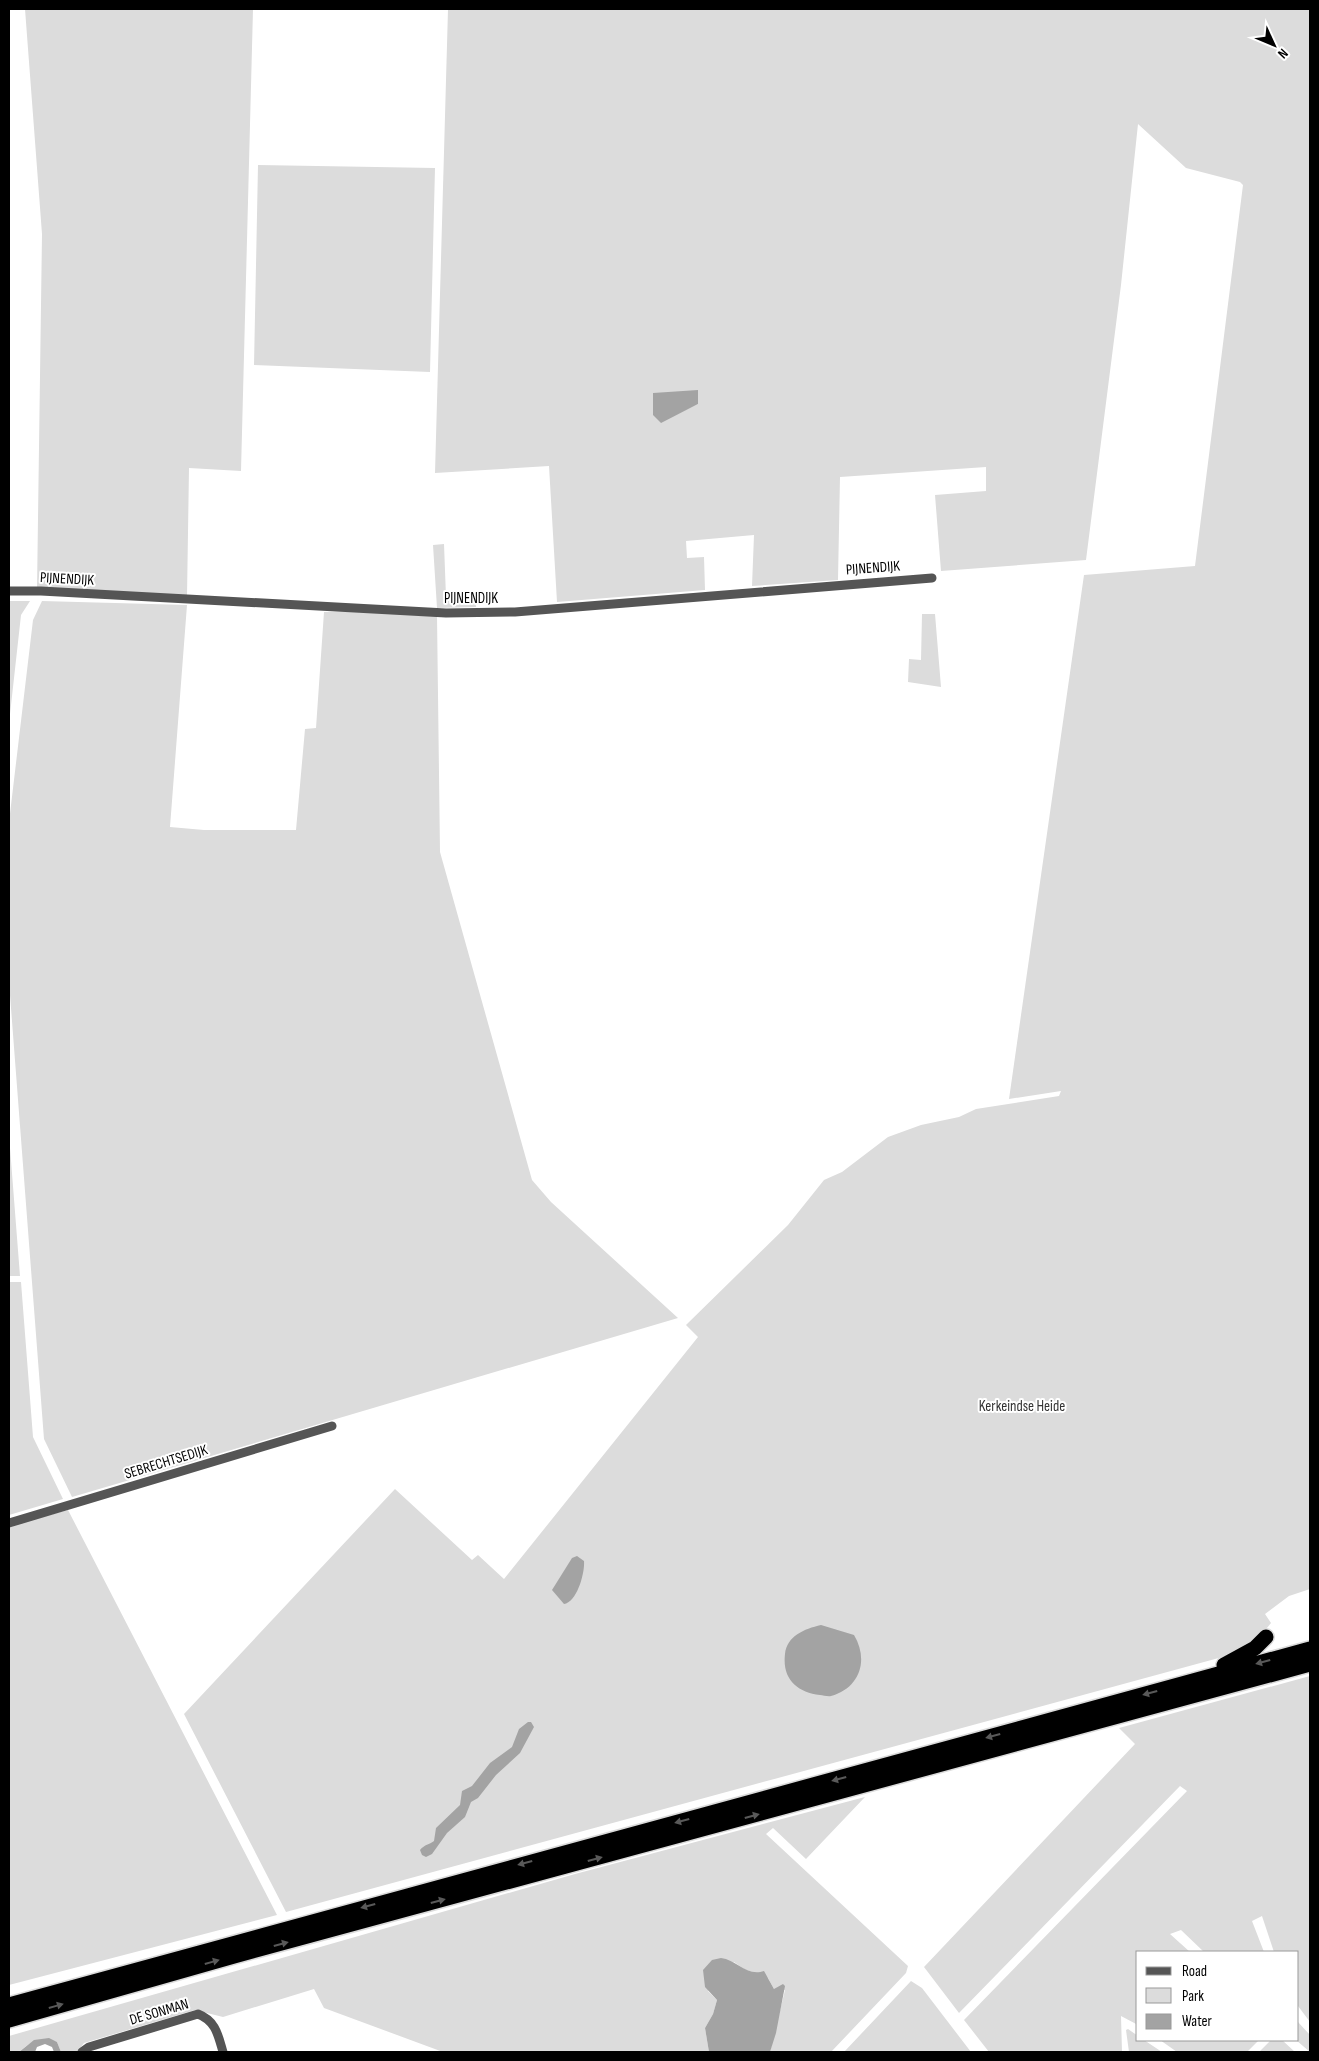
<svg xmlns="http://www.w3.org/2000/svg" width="1319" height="2061" viewBox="0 0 1319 2061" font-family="'Sofia Sans Condensed',sans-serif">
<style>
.green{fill:#dcdcdc;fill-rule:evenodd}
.water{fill:#a3a3a3}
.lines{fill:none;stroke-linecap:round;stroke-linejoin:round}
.highway-casing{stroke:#dbdbdb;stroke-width:18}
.street{stroke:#555;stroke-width:9}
.highway{stroke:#000;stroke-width:15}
.oneway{fill:#595959}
.labels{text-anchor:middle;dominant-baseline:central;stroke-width:4;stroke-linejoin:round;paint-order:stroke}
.street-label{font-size:15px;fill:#000;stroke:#fff}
.park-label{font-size:15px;fill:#333;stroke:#fff}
</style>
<rect width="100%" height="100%" fill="#fff"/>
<!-- green -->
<path class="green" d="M25,9h228l-12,462 -52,-3 -2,128 -150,-6 5,-356z
M448,9h862v1580l-21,7 -24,18 6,9 -13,16 -32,17 -940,256 -102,-198 211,-225 77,71 6,-5 26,24 194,-242 -12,-12 102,-100 36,-45 18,-8 46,-35 33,-12 38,-8 17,-8 83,-13 2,-5 -52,8 75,-524 111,-9 48,-381 -3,-3 -54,-14 -48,-44 -17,161 -35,275 -145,11 -6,-76 51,-4v-24l-146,10 -2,103 -86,6 2,-51 -68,6 1,17 17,-1 1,33 -148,12 -8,-136 -114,7zM698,390v14l-37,18z
M258,165l177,3 -5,204 -176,-7z
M444,544l2,53 29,1 1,9 -39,1 -4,-63z
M9,601h21l-9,14 -12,108z
M42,601l145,4 -17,222 34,3h92l9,-101 11,-1 8,-116 45,-1 68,5 3,236 92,328 19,22 127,116 -606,179 -28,-58 -35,-457v-160l24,-202z
M922,614h13l6,73 -33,-5 1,-23 12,1z
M9,1135l11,141h-11z
M9,1282h12l12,155 30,62 -54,16z
M68,1510l209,405 -268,70v-459z
M1310,1676v346l-12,-16v-54h-24l-12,-36 -10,5 12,31h-60l-23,-22 -11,4 20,18h-52v73l-17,-9 1,36h-133l-25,-32 223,-229 -7,-5 -221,227 -35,-46 211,-223 -16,-16z
M865,1797l-59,62 -33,-31 -7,6 142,132 -2,7 -75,79h-61l15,-62 -11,-1 -6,-11 -24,-9 -10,-7 -26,29 9,9 -4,14 -8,14 4,24h-266l-119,-44 -10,-19 -91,28 -28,-7 -111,33 -7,9h-16l-4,-10c-17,-5 -25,-2 -38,10h-10v-16l566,-162z
M911,1981l11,7 49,64h-127z
M1298,2022l12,13v17l-14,-12z
M1128,2029l10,7v4h6l18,12h-33l-3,-22z
M1160,2040h99l-12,12h-70z
M1271,2040h11l13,12h-36z"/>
<!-- water -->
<path class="water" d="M698,390v14l-37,19 -8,-8v-22z
M577,1556l7,5c1,12 -7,41 -20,43l-12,-14 20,-32z
M821,1625l33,10c15,25 6,53 -23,61 -3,1 -8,-1 -11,-1 -23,-3 -38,-16 -35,-41 2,-18 19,-25 36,-29z
M528,1722h3l3,5 -14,26 -24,22 -18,23 -7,4 -6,15 -18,16 -15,21 -6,3 -4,-2 -2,-5c5,-6 9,-5 14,-9l2,-13 24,-23 2,-14 10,-5 18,-23 22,-16 7,-18z
M721,1958c16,2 26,19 43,13l10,18 9,-5 2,2 -9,47 -6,19h-61l-4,-24 8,-14 4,-14 -12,-13 -2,-17 9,-10z
M49,2038l8,4 4,10h-7l-2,-5 -7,-3 -8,3 -2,5h-16l15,-12z"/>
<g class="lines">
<defs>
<path id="highway" d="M1224,1665l31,-17 11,-11
M9,2005l1301,-356
M9,2020l225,-64 1076,-292"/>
</defs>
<!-- highway casing -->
<use href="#highway" class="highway-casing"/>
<!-- street -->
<path class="street" d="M9,591h32l405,22 69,-1 417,-34
M9,1523l323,-97
M82,2052l7,-5 109,-33c18,7 20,21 25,38"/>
<!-- highway -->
<use href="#highway" class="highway"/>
</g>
<!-- one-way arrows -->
<defs><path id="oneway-solid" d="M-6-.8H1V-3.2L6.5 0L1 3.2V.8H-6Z" transform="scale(1.25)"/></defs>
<g class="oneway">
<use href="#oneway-solid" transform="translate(1263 1662) rotate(165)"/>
<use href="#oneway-solid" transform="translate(1150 1693) rotate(165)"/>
<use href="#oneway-solid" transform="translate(993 1736) rotate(165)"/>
<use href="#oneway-solid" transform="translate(839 1779) rotate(165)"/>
<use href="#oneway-solid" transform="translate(752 1816) rotate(-15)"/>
<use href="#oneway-solid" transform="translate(682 1821) rotate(165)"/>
<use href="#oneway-solid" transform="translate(595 1859) rotate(-15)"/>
<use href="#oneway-solid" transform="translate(525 1863) rotate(165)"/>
<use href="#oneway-solid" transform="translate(438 1901) rotate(-15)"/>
<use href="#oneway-solid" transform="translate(368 1906) rotate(165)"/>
<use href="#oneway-solid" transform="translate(281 1944) rotate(-15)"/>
<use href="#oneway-solid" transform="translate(212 1962) rotate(-16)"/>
<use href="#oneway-solid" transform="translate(56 2006) rotate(-16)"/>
</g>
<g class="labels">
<!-- street labels -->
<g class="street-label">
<text transform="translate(873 568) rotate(-4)">PIJNENDIJK</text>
<text transform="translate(67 579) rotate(3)">PIJNENDIJK</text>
<text x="471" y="598">PIJNENDIJK</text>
<text transform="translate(166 1462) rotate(-17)">SEBRECHTSEDIJK</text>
<text transform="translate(159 2012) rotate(-16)">DE SONMAN</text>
</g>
<!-- park labels -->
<g class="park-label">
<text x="1022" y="1406">Kerkeindse Heide</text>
</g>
</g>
<!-- border -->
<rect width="1319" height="2061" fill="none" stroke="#000000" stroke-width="20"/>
<!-- legend -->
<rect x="1136" y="1951" width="162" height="90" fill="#ffffff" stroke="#999999"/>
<rect x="1146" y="1967" width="25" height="8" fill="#555555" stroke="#999999"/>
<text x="1182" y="1976" font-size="15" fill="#000000">Road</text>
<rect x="1146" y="1988" width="25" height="15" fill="#dcdcdc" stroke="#999999"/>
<text x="1182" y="2001" font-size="15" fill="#000000">Park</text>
<rect x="1146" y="2014" width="25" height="15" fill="#a3a3a3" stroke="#999999"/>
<text x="1182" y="2026" font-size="15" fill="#000000">Water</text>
<!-- north arrow -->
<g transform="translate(1274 45) rotate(134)" stroke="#ffffff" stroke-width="4" paint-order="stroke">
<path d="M0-4L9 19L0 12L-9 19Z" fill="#000000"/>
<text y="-8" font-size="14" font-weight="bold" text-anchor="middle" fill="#000000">N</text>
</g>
</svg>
